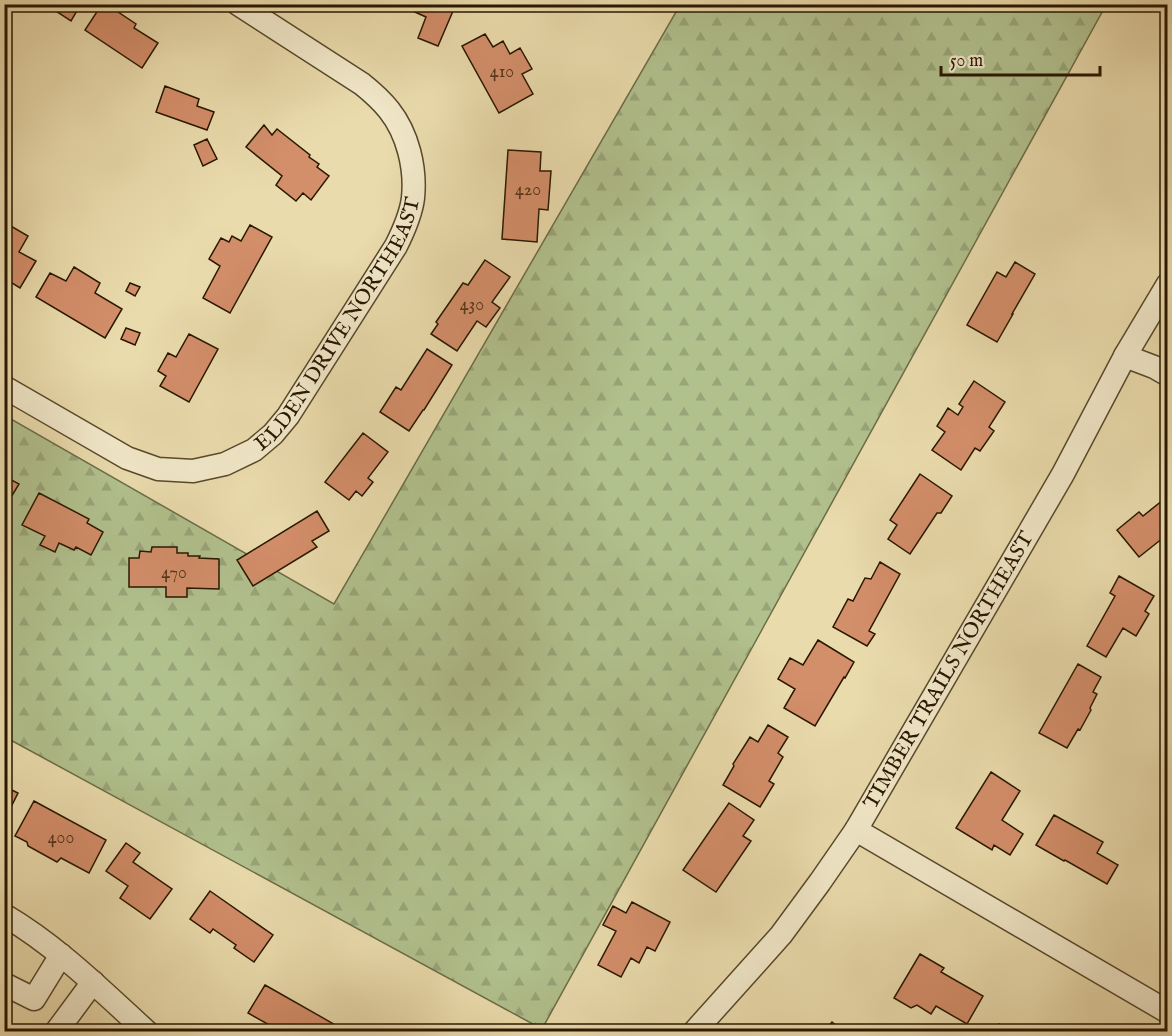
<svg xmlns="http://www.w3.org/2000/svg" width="1172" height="1036" viewBox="0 0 1172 1036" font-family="'IM FELL English',serif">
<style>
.forest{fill:url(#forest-firs);stroke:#6c6c47;stroke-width:1.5}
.building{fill:#d38e6a;stroke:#281700;stroke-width:1.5}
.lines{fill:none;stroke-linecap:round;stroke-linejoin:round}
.minor-casing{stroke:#58482b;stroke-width:25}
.minor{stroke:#f1e8c9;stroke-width:22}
.labels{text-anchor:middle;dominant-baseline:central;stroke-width:4.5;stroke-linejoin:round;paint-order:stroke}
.number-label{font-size:18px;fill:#53351a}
.street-label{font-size:21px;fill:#281700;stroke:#f1e8c9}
</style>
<defs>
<pattern id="forest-firs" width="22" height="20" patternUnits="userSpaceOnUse" patternTransform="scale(1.5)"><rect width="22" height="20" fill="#b1c18e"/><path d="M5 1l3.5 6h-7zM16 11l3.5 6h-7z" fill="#98a579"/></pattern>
</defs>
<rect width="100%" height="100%" fill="#eadbac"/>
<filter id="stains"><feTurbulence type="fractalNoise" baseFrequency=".00333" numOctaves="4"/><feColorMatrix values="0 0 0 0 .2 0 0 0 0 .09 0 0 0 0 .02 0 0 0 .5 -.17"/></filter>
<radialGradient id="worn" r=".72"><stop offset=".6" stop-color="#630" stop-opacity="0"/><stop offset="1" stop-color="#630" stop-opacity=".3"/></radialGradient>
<!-- forest -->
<path class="forest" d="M680,5h426l-564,1024 -537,-292 -1,-322 330,189z"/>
<!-- building -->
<path class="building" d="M45,4h36l-10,17z
M102,4h4l30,20 -2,4 24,15 -16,25 -57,-38z
M397,4h59l-18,42 -20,-8 8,-21z
M485,34l8,13 10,-6 7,13 10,-6 12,21 -10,5 11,20 -34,19 -37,-67z
M165,86l34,13 -2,7 17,6 -7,18 -51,-18z
M264,125l8,10 5,-6 33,26 -1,2 10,7 -2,3 12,9 -18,24 -8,-7 -7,8 -20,-16 6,-9 -36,-29z
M207,139l10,20 -14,7 -9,-21z
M508,150l33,2 -1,19h11l-3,39 -9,-1 -2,33 -35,-3z
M4,222l24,14 -9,16 17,9 -16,27 -16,-10z
M250,225l22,12 -42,76 -27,-15 17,-32 -11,-7 12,-21 8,4 3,-6 9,5z
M485,260l25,17 -18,25 8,6 -14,19 -9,-6 -20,30 -26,-17 7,-10 -2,-2 27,-39 5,2z
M1015,262l20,12 -23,40h1l-16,28 -30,-17 30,-53 9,5z
M74,267l26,16 -5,10 27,16 -17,29 -69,-41 14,-24 16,8z
M130,283l10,4 -5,9 -9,-5z
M126,328l14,5 -5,12 -14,-6z
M189,334l29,15 -29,53 -29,-16 6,-10 -8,-5 10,-18 8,4z
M427,349l25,16 -28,45h-1l-14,21 -29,-19 16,-25 5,3z
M974,381l31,21 -16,25 5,4 -14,20 -5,-3 -14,22 -29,-20 13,-18 -8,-6 11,-18 10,7 5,-8 -4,-3z
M363,433l25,19 -20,26 5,4 -11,14 -6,-5 -7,9 -24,-18z
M920,474l32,22 -11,17h-4l-27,41 -22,-15 9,-14 -7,-5z
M4,476l15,8 -15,25z
M39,493l50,26 -2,4 16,9 -12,23 -15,-8 -2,3 -15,-7 -4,9 -15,-7 5,-9 -23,-11z
M1168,496v38l-29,23 -22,-27 22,-18 4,4z
M317,511l12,20 -17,10 5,6 -64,39 -16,-26z
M152,547h25v6h11v3h12l-1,2 20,1v30l-32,-1v9h-21v-10h-37v-29h10l1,-7 11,1z
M880,562l20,12 -31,57 6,3 -8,12 -34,-19 15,-28 5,2 12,-23 6,1z
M1119,576l35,20 -9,15 4,3 -13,22 -13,-8 -17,29 -19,-11 28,-50 -5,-3z
M818,640l36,22 -9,16 -1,-1 -29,49 -31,-18 11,-19 -17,-10 12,-21 13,7z
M1078,664l23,13 -8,15 4,2 -7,14 1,2 -11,20 -2,-1 -11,19 -28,-15z
M768,725l20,12 -10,16 5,4 -14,24 5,3 -14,23 -37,-22 11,-19 -1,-2 17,-27 8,5z
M991,772l29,19 -18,29 21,14 -13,21 -16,-10 -2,5 -36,-22z
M4,786l14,7 -14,28z
M34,801l72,39 -17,33 -28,-15 -4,4 -29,-16 -1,-4 -12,-6z
M729,803l25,17 -11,16 8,5 -35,51 -33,-22z
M1054,815l49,27 -6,11 21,12 -11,19 -42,-24 -1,1 -28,-16z
M126,843l14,10 -7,9 39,27 -22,30 -30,-21 8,-12 -22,-15z
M210,891l63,44 -19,27 -20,-14 2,-3 -23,-16 -3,4 -20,-14z
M632,902l38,20 -15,29 -8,-4 -8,16 -8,-5 -10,19 -23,-12 18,-34 -13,-6 10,-19 13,7z
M920,954l24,14 -3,4 42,24 -16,28 -31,-18 -5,8 -14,-9 -6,3 -17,-10z
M265,985l74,42 -2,5h-49l-8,-5 -2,3 -30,-17z
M832,1022l12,10h-20z
M999,1024l13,8h-17z
M357,1025l10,7h-14z"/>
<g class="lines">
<defs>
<g id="minor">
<path d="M1125,356l29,11 14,8"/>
<path id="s1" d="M4,387l123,71 31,11 35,2 32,-7 29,-14 19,-16 15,-18 108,-170c7,-14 15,-31 17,-48 3,-30 -5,-64 -24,-88 -8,-10 -17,-18 -27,-26l-124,-80"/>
<path d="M856,830l312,182"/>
<path d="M4,915c53,31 97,75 143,117"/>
<path d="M4,984l30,15 27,-44"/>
<path d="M56,1032l37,-50"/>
<path id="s2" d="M694,1032l87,-97 39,-53 36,-52 207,-356 62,-118 43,-72"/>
</g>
</defs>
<!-- minor casing -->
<use href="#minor" class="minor-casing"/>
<!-- minor -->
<use href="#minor" class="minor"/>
</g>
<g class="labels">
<!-- number labels -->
<g class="number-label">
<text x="502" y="72">410</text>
<text x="528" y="190">420</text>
<text x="472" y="305">430</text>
<text x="174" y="573">470</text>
<text x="61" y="838">400</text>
</g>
<!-- street labels -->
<g class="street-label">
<text stroke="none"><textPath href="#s1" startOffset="428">ELDEN DRIVE NORTHEAST</textPath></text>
<text stroke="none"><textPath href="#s2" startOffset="444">TIMBER TRAILS NORTHEAST</textPath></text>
</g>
</g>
<!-- margin -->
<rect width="1172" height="1036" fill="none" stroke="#eadbac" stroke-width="24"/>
<rect x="6" y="6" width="1160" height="1024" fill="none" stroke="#281700" stroke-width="3"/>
<rect x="12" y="12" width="1148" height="1012" fill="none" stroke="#281700" stroke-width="1.5"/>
<!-- scale -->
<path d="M941 66v9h159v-9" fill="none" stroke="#281700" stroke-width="3"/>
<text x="950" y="66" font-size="18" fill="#281700" stroke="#f1e8c9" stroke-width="4.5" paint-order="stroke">50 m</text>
<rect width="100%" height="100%" filter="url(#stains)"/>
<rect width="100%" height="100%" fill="url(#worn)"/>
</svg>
